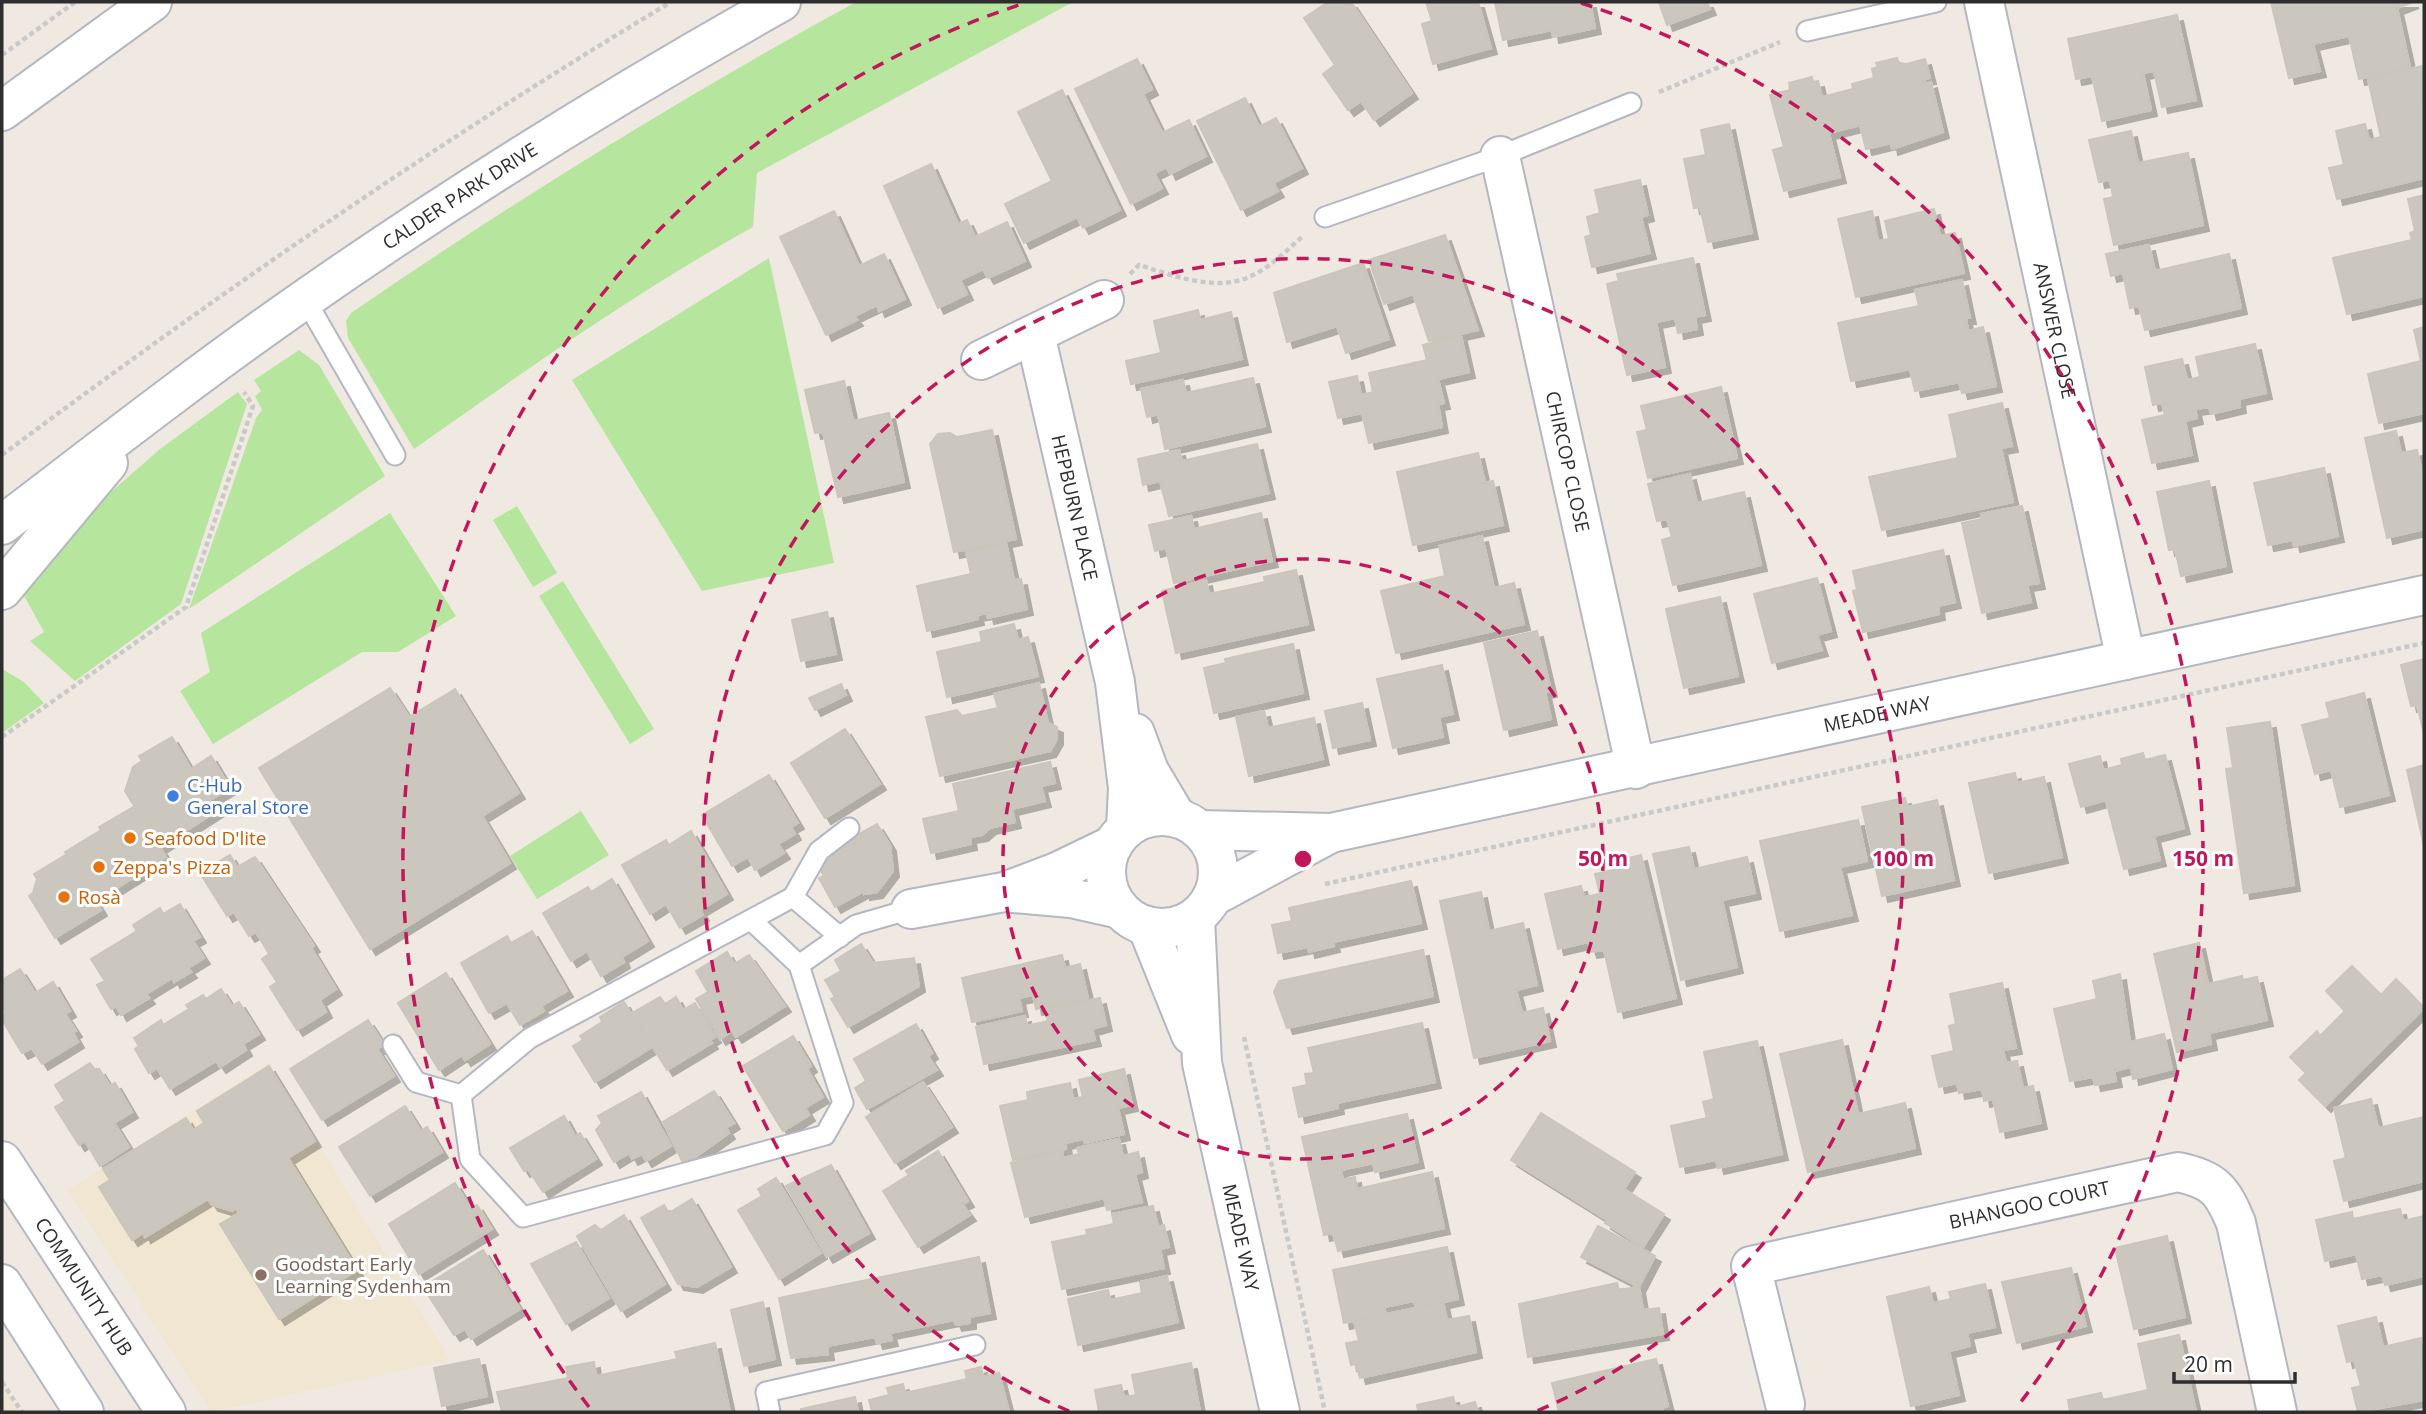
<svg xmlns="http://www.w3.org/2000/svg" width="2426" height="1414" viewBox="0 0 2426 1414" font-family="'Open Sans',sans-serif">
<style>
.education{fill:#f0e6d1}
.green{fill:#b6e59e}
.building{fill:#cbc7bf;stroke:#cbc5ba;stroke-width:2;filter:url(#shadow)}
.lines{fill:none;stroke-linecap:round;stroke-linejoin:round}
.service-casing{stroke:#b4b7c1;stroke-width:23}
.minor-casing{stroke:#b4b7c1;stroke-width:42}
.tertiary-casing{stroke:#b4b7c1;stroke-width:42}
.path{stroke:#c9c9c9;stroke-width:4.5;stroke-dasharray:5 3.5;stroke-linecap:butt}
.service{stroke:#fff;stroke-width:19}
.minor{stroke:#fff;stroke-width:38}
.tertiary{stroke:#fff;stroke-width:38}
.ring{fill:none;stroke:#c2185b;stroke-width:3.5;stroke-dasharray:12 9}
.shop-dot{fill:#3f7fe0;stroke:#fff;stroke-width:2.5}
.food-dot{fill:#e8710a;stroke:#fff;stroke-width:2.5}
.education-dot{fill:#8d6e63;stroke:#fff;stroke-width:2.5}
.labels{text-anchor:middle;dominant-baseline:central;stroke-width:6;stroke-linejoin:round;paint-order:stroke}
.street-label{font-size:19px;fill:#2e2e2e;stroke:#fff}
.shop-label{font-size:19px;fill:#366cbe;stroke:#fff;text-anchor:start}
.food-label{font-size:19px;fill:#c56008;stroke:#fff;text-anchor:start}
.education-label{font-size:19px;fill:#785e54;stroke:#fff;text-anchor:start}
.centre{fill:#c2185b;stroke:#fff;stroke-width:3.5}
.ring-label{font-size:21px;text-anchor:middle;font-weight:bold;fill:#c2185b;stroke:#fff;stroke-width:6;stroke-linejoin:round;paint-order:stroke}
</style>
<defs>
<filter id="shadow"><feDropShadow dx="6" dy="6" stdDeviation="0" flood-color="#0004"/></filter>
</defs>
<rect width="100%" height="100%" fill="#efe9e1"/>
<!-- education -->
<path class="education" d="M269,1063l181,297 -239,52 -143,-222z
M2,1385l18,27h-18z"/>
<!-- green -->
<path class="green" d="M856,2h217l-316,171 -4,54c-119,66 -228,144 -339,222l-66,-111 -2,-17 5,-8c163,-112 331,-216 505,-311z
M769,258l65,305 -132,28 -130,-211z
M299,350l20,15 66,111 -196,133 67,-191 6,-8 -7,-14 6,-5 -7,-11z
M238,392l9,12 -66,200 -106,77 -45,-40 14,-9 -22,-40 89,-100 49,-43z
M517,506l40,67 -24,14 -40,-67z
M390,513l66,103 -58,36h-36l-149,92 -33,-53 30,-19 -9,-39z
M563,581l91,148 -24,15 -91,-148z
M2,669l22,13 20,21 -42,30z
M581,811l28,44 -72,44 -27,-43z"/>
<!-- building -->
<path class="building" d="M1328,2h23l61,91 -38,27 -13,-19 -13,9 -25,-36 12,-9 -31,-47z
M1426,2h52l13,46 -58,16 -11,-40 10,-3z
M1495,2h95l5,26 -42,9 -1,-7 -49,10z
M1659,2h48l3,7 -43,16z
M2271,2h142l-16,6 13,59 -51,12 -10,-43 -36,8 7,27 -31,7z
M2177,15l19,85 -34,7 -8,-36 -11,2 8,37 -49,11 -10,-45 -16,3 -8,-40z
M1897,58l2,5 8,1 18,-5 5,19 -6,1 2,5 5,-2 12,50 -51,17 -1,-6 -25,6 -6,-24 -31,8 11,44 -56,14 -11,-41 11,-3 -14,-52 20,-5 -1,-7 23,-6 1,5 5,-1 4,16 31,-8 -1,-5 22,-6 -2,-9 6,-2 -2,-4z
M1137,59l15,30 -9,5 19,39 27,-13 17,36 -36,18 -3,-7 -13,6 8,15 -31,16 -56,-115z
M2422,66l2,112 -87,21 -8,-31 15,-3 -8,-34 29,-7 4,16 12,-3 -13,-58z
M1062,90l58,120 -37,18 -6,-11 -53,26 -19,-39 47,-23 -34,-69z
M1245,98l14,29 17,-9 26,50 -29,15 5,8 -37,19 -44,-89z
M1729,124l23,109 -44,9 -8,-35 -6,1 -10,-49 22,-4 -5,-25z
M2131,131l7,32 50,-10 15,72 -89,20 -10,-46 9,-2 -3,-17 -11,2 -10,-42z
M931,164l27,60 9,-4 8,17 32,-15 18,39 -37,17 -5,-9 -23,11 7,14 -29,14 -54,-122z
M1640,180l8,35 -7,2 9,36 -58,14 -7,-30 6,-2 -4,-18 13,-4 -5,-23z
M2424,195v101l-77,18 -14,-56 79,-18 -2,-7 5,-2 -7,-32z
M1934,209l6,27 15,-3 9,40 -108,24 -18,-78 34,-8 6,30 11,-2 -4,-18z
M834,211l25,55 25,-12 21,45 -26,12 -2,-6 -23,11 3,4 -31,15 -46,-98z
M1445,235l33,95 -49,11 -16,-47 -29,10 -15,-44z
M2149,245l6,26 74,-17 12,54 -96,22 -6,-24 -9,2 -7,-35 -12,3 -5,-22z
M1693,258l12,57 -10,2 2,12 -19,4 -3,-15 -19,4 9,45 -38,8 -20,-91 12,-3 -2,-7z
M1363,263l26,76 -43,14 -9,-27 -50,16 -13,-49z
M1962,280l8,38h-4l2,13 15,-4 13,59 -34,7 -3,-11 -44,9 -5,-22 -59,12 -13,-58 81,-17 -4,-16z
M1198,310l2,10 31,-8 11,47 -111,25 -5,-23 35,-8 -7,-32z
M2424,327v86l-45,10 -11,-49 53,-13 -7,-31z
M1461,336l8,36 -31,7 6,24 -6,1 4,23 -73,16 -7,-30 -24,5 -9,-36 28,-6 4,19 12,-3 -4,-19 58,-13 -4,-15z
M2255,344l11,49 -27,6 1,8 -29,7 -2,-7 -14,2 2,9 -12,3 7,34 -40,8 -10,-43 23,-5 -3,-12 -9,2 -8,-38 37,-8 5,21 13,-3 -4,-20z
M1253,378l12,48 -100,23 -7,-35 -11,3 -6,-28 42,-9 3,13z
M844,381l9,40 36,-8 15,69 -66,15 -15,-65 -8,1 -10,-43z
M1721,387l16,71 -89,20 -11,-46 10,-2 -6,-24z
M2002,403l10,43 -11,2 12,54 -131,28 -13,-53 89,-19 -9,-43z
M992,430l24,109 -62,13 -24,-108 8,-10 12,-1 7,4z
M2396,431l5,22 16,-3 7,31v48l-37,9 -22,-100z
M1257,444l12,49 -100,23 -9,-35 -17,4 -5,-26 41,-9 3,11z
M1478,453l7,30 8,-2 10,44 -90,20 -16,-73z
M2324,468l14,68 -44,10 -1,-6 -25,5 -14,-62z
M1690,474l7,29 47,-11 17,73 -88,20 -11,-45 10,-3 -5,-18 -10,2 -9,-37z
M2209,481l17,85 -45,10 -6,-27 -6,1 -12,-58z
M2022,506l17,77 -12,2 4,17 -49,11 -20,-90 20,-4 -1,-5z
M1261,513l11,48 -98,22 -8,-35 -11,3 -6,-26 42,-9 3,13z
M1482,536l12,52 20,-5 10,41 -128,29 -15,-62 64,-15 -6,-30z
M1006,543l8,37 7,-1 6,30 -39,9 -1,-5 -10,2 1,4 -51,12 -10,-45 54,-12 -5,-22z
M1943,550l12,52 -17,4 1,8 -76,18 -10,-41 4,-1 -4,-19z
M1296,570l12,54 -132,29 -14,-62 44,-11 3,14 56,-12 -1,-5z
M1817,578l14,53 -14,4 5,15 -50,13 -18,-69z
M1720,597l18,79 -54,12 -18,-79z
M827,612l9,42 -35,7 -9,-41z
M1014,624l4,16 10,-3 10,39 -91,21 -10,-45 45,-10 -2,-10z
M1537,631l14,60 -6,1 6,27 -47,11 -20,-87z
M1293,644l10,49 -89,20 -10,-45 22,-5 -1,-4z
M2424,659v74l-7,-28 -6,1 -10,-41z
M1442,665l11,49 -14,3 4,20 -50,11 -16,-69z
M1039,683l9,40 9,4v12l-7,12 -110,25 -14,-59 31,-7 5,6 36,-8 -4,-14z
M841,684l5,11 -31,15 -6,-12z
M390,688l19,29 46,-28 64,104 -37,23 28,47 -140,86 -111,-181z
M2364,693l25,102 -49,12 -9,-37 -16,4 -13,-49 28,-7 -4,-15z
M1362,703l8,37 -37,8 -8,-37z
M1264,711l4,17 46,-10 9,41 -74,17 -13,-59z
M2270,722l24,163 -50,8 -18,-124 7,-1 -6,-40z
M845,729l35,55 -55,34 -34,-55z
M172,737l19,32 20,-13 19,32 -20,12 7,11 -57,36 -35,-56 8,-24 9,-6 -3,-5z
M2143,753l2,7 20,-5 19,73 -30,8 6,24 -36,9 -18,-69 -25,7 -12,-43 31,-8 3,14 19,-5 -1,-6z
M1050,762l5,21 -14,3 4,15 -33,8 3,13 -25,6 -8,7 -12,2 1,7 -40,9 -8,-34 36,-8 -6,-27z
M2424,765v81l-17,-76z
M2015,773l2,10 27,-6 18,80 -73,16 -20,-90z
M769,775l29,48 -7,4 4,7 -17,10 6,9 -29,17 -7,-13 -16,9 -30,-51z
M1905,798l2,9 30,-7 17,80 -72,16 -20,-89z
M135,806l31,51 -35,22 -32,-52z
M1858,820l9,41 -27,6 12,48 -72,16 -20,-90z
M877,824l13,21 3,26 -16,21 -13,2v-3l-29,16 -16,-29 5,-2 -10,-17z
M101,830l30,49 -35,22 -31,-49z
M691,831l36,63 -27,16 3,5 -23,13 -14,-24 -16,10 -28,-49 44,-25 3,5z
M1689,847l5,22 53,-12 8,36 -33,7 15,67 -56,13 -28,-126z
M67,854l34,56 -46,28 -26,-42 4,-3 4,-14 -3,-5z
M230,855l7,12 18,-10 59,89 -3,2 25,41 -16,11 6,12 -29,18 -27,-43 7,-5 -15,-23 7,-5 -13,-22 -7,4 -15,-24 -7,4 -27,-43z
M1641,855l35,143 -58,14 -14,-62 -13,2 -3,-10 -30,7 -13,-55 36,-8 3,11 16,-3 -5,-20 19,-4 -1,-8z
M612,879l36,62 -26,16 2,5 -23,14 -14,-25 -16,10 -28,-48 45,-26 3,5z
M1411,881l10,42 -88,19 1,4 -25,6 -1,-5 -30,6 -6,-28 20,-4 -3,-13z
M1481,892l8,39 34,-8 14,62 -21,5 6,23 21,-5 7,33 -76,17 -34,-157z
M180,904l20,33 -7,4 11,17 -16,10 3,4 -17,10 -2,-4 -26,16 3,4 -28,17 -5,-9 -5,3 -14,-24 8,-4 -14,-22 46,-28 -4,-6 27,-17 3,6z
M532,931l35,60 -26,15 3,5 -24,14 -13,-22 -18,10 -28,-50 46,-27 4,7z
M2199,943l9,41 34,-8 1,4 14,-3 10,43 -58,13 2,11 -34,8 -23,-98z
M861,944l12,19 41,-5 5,28 -71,41 -17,-28 4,-2 -10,-17 16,-9 -6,-11z
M1423,950l10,46 -146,32 -13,-36 5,-11z
M727,952l7,12 15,-9 36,51 -49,31 -4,-6 -12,8 -24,-40 12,-7 -12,-21z
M1062,955l3,13 15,-4 8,34 -52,11 -3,-14 -14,3 3,13 -50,11 -10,-44z
M2352,966l29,29 15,-16 28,29 -99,98 -26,-26 7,-7 -16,-16 27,-26 3,5 25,-25 -19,-20z
M20,969l15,24 18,-11 17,29 -5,3 11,17 -3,2 5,9 -36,22 -10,-16 -10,5 -20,-33 3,-9 -3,-5v-26z
M446,973l44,71 -25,16 -3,-5 -23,15 -41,-67z
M2120,974l10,68 34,-8 8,35 -39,10 -2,-12 -17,4 2,10 -21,4 -2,-8 -23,4 -16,-72 43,-10 -4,-18z
M2002,983l14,65 -13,2 3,13 11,-2 6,27 10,-2 8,37 -41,9 -7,-33 -9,2 -2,-12 -23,4 -2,-10 -18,4 -7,-31 22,-5 -5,-25 7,-2 -6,-30z
M221,989l11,17 7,-4 20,32 -16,10 3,6 -26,17 -4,-6 -46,28 -13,-21 -8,5 -14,-24 4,-3 -5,-8 27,-18 2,5 26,-16 -3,-4 17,-10 3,4z
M660,997l5,7 11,-7 7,13 12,-7 20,34 -5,3 2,3 -45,27 -35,-57z
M1100,998l6,27 -14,4 3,11 -111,24 -8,-37 49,-11 2,10 21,-5 -3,-11z
M624,1002l28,45 -57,35 -22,-36 10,-6 -3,-4 22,-14 -2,-5z
M368,1020l16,25 -7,4 17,27 -72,44 -32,-51z
M1422,1023l13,59 -98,21 1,5 -39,9 -6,-29 14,-3 -2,-11 9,-1 -6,-25z
M916,1024l16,29 -4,3 9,14 -70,39 -12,-21 11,-7 -12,-22z
M793,1036l18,30 -4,3 16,28 -18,11 4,7 -26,16 -40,-65z
M1842,1040l16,74 47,-11 10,45 -107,24 -28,-118z
M1757,1041l25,113 -64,14 -2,-8 -36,7 -9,-41 36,-8 -4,-16 11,-3 -10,-47z
M90,1063l6,8 3,-2 11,17 5,-3 17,29 -18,11 15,24 -29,19 -15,-25 -6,4 -24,-38 10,-6 -10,-16z
M269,1066l46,75 -27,17 69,112 -78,49 -59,-95 19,-11 -3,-5 -4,3 -20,-6 -4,-6 -63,38 -2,-4 -11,7 -33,-53 11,-7 -7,-11 83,-51 7,12 11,-7 -7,-12z
M1124,1069l8,36 -14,3 6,26 -39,9 -2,-4 -18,4 1,6 -53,11 -13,-54 28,-6 -1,-8 43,-9 3,16 10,-2 -4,-17z
M923,1082l29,45 -57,36 -29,-46z
M714,1091l20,32 -8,5 3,5 -45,32 -21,-43z
M641,1092l30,54 -25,15 -4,-7 -10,5 -3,-6 -15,9 -18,-32 6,-7 -4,-7z
M2371,1099l7,29 46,-11v64l-80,20 -10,-40 12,-3 -12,-50z
M405,1106l16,25 6,-4 15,25 -72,44 -31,-49z
M1541,1113l94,59 -11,17 40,25 -21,33 -38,-24 2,-3 -96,-60z
M1407,1114l11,48 -43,10 -2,-9 -32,7 2,10 -30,6 -11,-49z
M564,1116l11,20 5,-3 16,26 -53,33 -15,-23 -4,2 -14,-23z
M1119,1139l4,17 15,-4 4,20 -7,2 7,28 -35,8 -3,-12 -79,19 -14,-54 51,-12 1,7 16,-4 -2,-6z
M938,1151l30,50 -6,3 8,11 -52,32 -35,-56 26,-16 -3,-4z
M831,1165l38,68 -42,24 -41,-71z
M1432,1172l12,56 -106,23 -5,-18 -9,2 -11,-49 42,-9 2,12z
M776,1178l45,75 -42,26 -41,-69 24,-14 -4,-7z
M455,1183l16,26 6,-4 15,24 -73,45 -30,-50z
M692,1199l39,68 -34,20 -19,-3 -37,-66 23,-13 5,8z
M1153,1206l5,21 6,-2 5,22 -9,2 4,19 -102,21 -10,-47 35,-7 -1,-5 28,-6 -2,-10z
M2400,1209l3,12 21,-5v60l-39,9 -3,-10 -20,4 -6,-25 -31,7 -9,-41 36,-8 1,7z
M624,1215l41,69 -44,27 -44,-75 18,-11 6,5z
M1598,1226l57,30 -16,31 -58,-30z
M2167,1236l18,81 -51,12 -19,-81z
M576,1242l33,56 -43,26 -35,-60z
M1447,1247l11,52 -42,9 -2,-7 -30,6 2,7 -42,9 -11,-53z
M483,1250l37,59 -49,30 -6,-10 -11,6 -31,-48z
M979,1257l11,56 -20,4v6l-14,2 -2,-5 -64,13 2,7 -15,3 -2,-6 -48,9 1,8 -37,4 -12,-60z
M2071,1268l15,58 -69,17 -15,-61z
M1167,1276l11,46 -100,23 -10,-46 40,-9 2,10 32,-7 -2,-11z
M1617,1283l2,7 20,-3 4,23 16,-2 4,26 -135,23 -9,-53z
M1985,1284l10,43 -28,6 3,13 -21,5 10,44 -48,11 -24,-109 42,-10 4,16 18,-4 -2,-7z
M763,1302l12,57 -31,7 -13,-56z
M1443,1302l4,18 22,-4 7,36 -116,26 -4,-14 -5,1 -5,-22 13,-2 -5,-20z
M2376,1317l7,30 38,-9 3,62 -66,12 -6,-24 9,-2 -7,-26 -7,2 -9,-36z
M2179,1335l17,77h-126l-2,-12 33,-7 2,7 45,-10 -10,-46z
M715,1343l15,69h-228l-5,-20 71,-14 -2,-11 28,-5 2,14 81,-17 -2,-7z
M479,1359l8,37 -45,10 -8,-38z
M1656,1359l12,47 -6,2 1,4h-104l-7,-29z
M1191,1363l9,49h-101l-4,-22 26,-5 3,12 12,-2 -4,-20z
M981,1367l2,10 16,-4 10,39h-137l-3,-12 20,-5 -2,-7 16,-4 2,9 62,-14 -2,-8z
M855,1397l3,15h-57v-3z
M1453,1397l3,10 19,-5 3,10h-60l-1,-7z"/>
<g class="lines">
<defs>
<path id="service" d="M1807,31l129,-29
M1325,217l175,-61 131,-53
M305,299l90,156
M793,897l47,40
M751,920l48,45 44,138 -18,32 -302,82 -53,-58 -9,-64 69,-57 263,-141 26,-46 30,-23
M799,965l57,-40 55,-16
M393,1045l23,37 45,13
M770,1412l-4,-20 209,-47"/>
<g id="minor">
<path id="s1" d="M1984,2l142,658"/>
<path d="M2,111l150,-109"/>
<path id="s2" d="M1500,156l136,613"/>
<path id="s3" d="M1035,334l80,348 13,106 -2,41"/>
<path d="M981,360l123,-60"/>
<path d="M1135,733l14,38 28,47"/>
<circle cx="1162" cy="872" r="56"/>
<path id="s4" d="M1199,830l132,3 1093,-238"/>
<path d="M1013,893l58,5 49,11"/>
<path d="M1212,897l117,-63"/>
<path d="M911,909l93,-17 53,-20 56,-27"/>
<path id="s5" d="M1195,918l7,145 78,349"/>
<path d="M1147,926l44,109"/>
<path id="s6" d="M1785,1404l-34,-138 427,-94c36,8 44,17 58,51l41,189"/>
</g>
<g id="tertiary">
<path id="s7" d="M2,525c97,-74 193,-149 293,-219 157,-110 320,-211 486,-304"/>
<path d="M2,590l106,-127"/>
<path id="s8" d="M2,1161l164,251"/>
<path d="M2,1284l82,128"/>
</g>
</defs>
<!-- service casing -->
<use href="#service" class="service-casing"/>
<!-- minor casing -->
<use href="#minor" class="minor-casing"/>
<!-- tertiary casing -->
<use href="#tertiary" class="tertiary-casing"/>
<!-- path -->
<path class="path" d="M2,55l73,-53
M1659,92l121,-50
M1130,274l9,-9c33,10 78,28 112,11 20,-9 36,-26 52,-40
M2,455c216,-161 437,-314 669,-453
M2,737l184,-130 67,-201 -9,-14
M1325,884l1099,-241
M1244,1037l81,375
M2,1382l20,30"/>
<!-- service -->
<use href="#service" class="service"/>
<!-- minor -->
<use href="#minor" class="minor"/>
<!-- tertiary -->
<use href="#tertiary" class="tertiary"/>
</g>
<!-- distance rings -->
<g class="ring">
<circle cx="1303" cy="859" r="300"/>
<path d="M1069 1411A600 600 0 1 1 1537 1411"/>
<path d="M589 1407A900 900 0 0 1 1025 3M1581 3A900 900 0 0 1 2017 1407"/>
</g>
<!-- markers -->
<circle class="shop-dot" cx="173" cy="796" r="7"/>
<g class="food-dot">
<circle cx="130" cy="838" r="7"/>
<circle cx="99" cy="867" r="7"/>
<circle cx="64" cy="897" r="7"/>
</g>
<circle class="education-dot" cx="261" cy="1275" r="7"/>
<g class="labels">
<!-- street labels -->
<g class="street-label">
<text stroke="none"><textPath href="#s7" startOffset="564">CALDER PARK DRIVE</textPath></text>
<text stroke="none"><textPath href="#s1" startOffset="336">ANSWER CLOSE</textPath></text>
<text stroke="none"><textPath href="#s2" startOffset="313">CHIRCOP CLOSE</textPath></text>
<text stroke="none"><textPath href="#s3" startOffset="178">HEPBURN PLACE</textPath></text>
<text stroke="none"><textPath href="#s4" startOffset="691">MEADE WAY</textPath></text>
<text stroke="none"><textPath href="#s6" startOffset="427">BHANGOO COURT</textPath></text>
<text stroke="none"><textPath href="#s5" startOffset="324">MEADE WAY</textPath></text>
<text stroke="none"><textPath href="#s8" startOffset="150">COMMUNITY HUB</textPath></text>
</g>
<!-- shop labels -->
<g class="shop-label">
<text x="187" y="785">C-Hub<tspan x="187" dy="22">General Store</tspan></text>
</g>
<!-- food labels -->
<g class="food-label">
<text x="144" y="838">Seafood D'lite</text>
<text x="113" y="867">Zeppa's Pizza</text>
<text x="78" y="897">Rosà</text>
</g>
<!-- education labels -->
<g class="education-label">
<text x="275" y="1264">Goodstart Early<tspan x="275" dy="22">Learning Sydenham</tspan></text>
</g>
</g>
<circle cx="1303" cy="859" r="10" class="centre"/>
<g class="ring-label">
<text x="1603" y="866">50 m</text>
<text x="1903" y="866">100 m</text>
<text x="2203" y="866">150 m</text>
</g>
<!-- border -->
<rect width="2426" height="1414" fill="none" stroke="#2e2e2e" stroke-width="7"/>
<!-- scale -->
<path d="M2174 1372v10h121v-10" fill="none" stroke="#2e2e2e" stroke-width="3.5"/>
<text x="2184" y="1372" font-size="21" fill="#2e2e2e" stroke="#ffffff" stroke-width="5" paint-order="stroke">20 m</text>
</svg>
